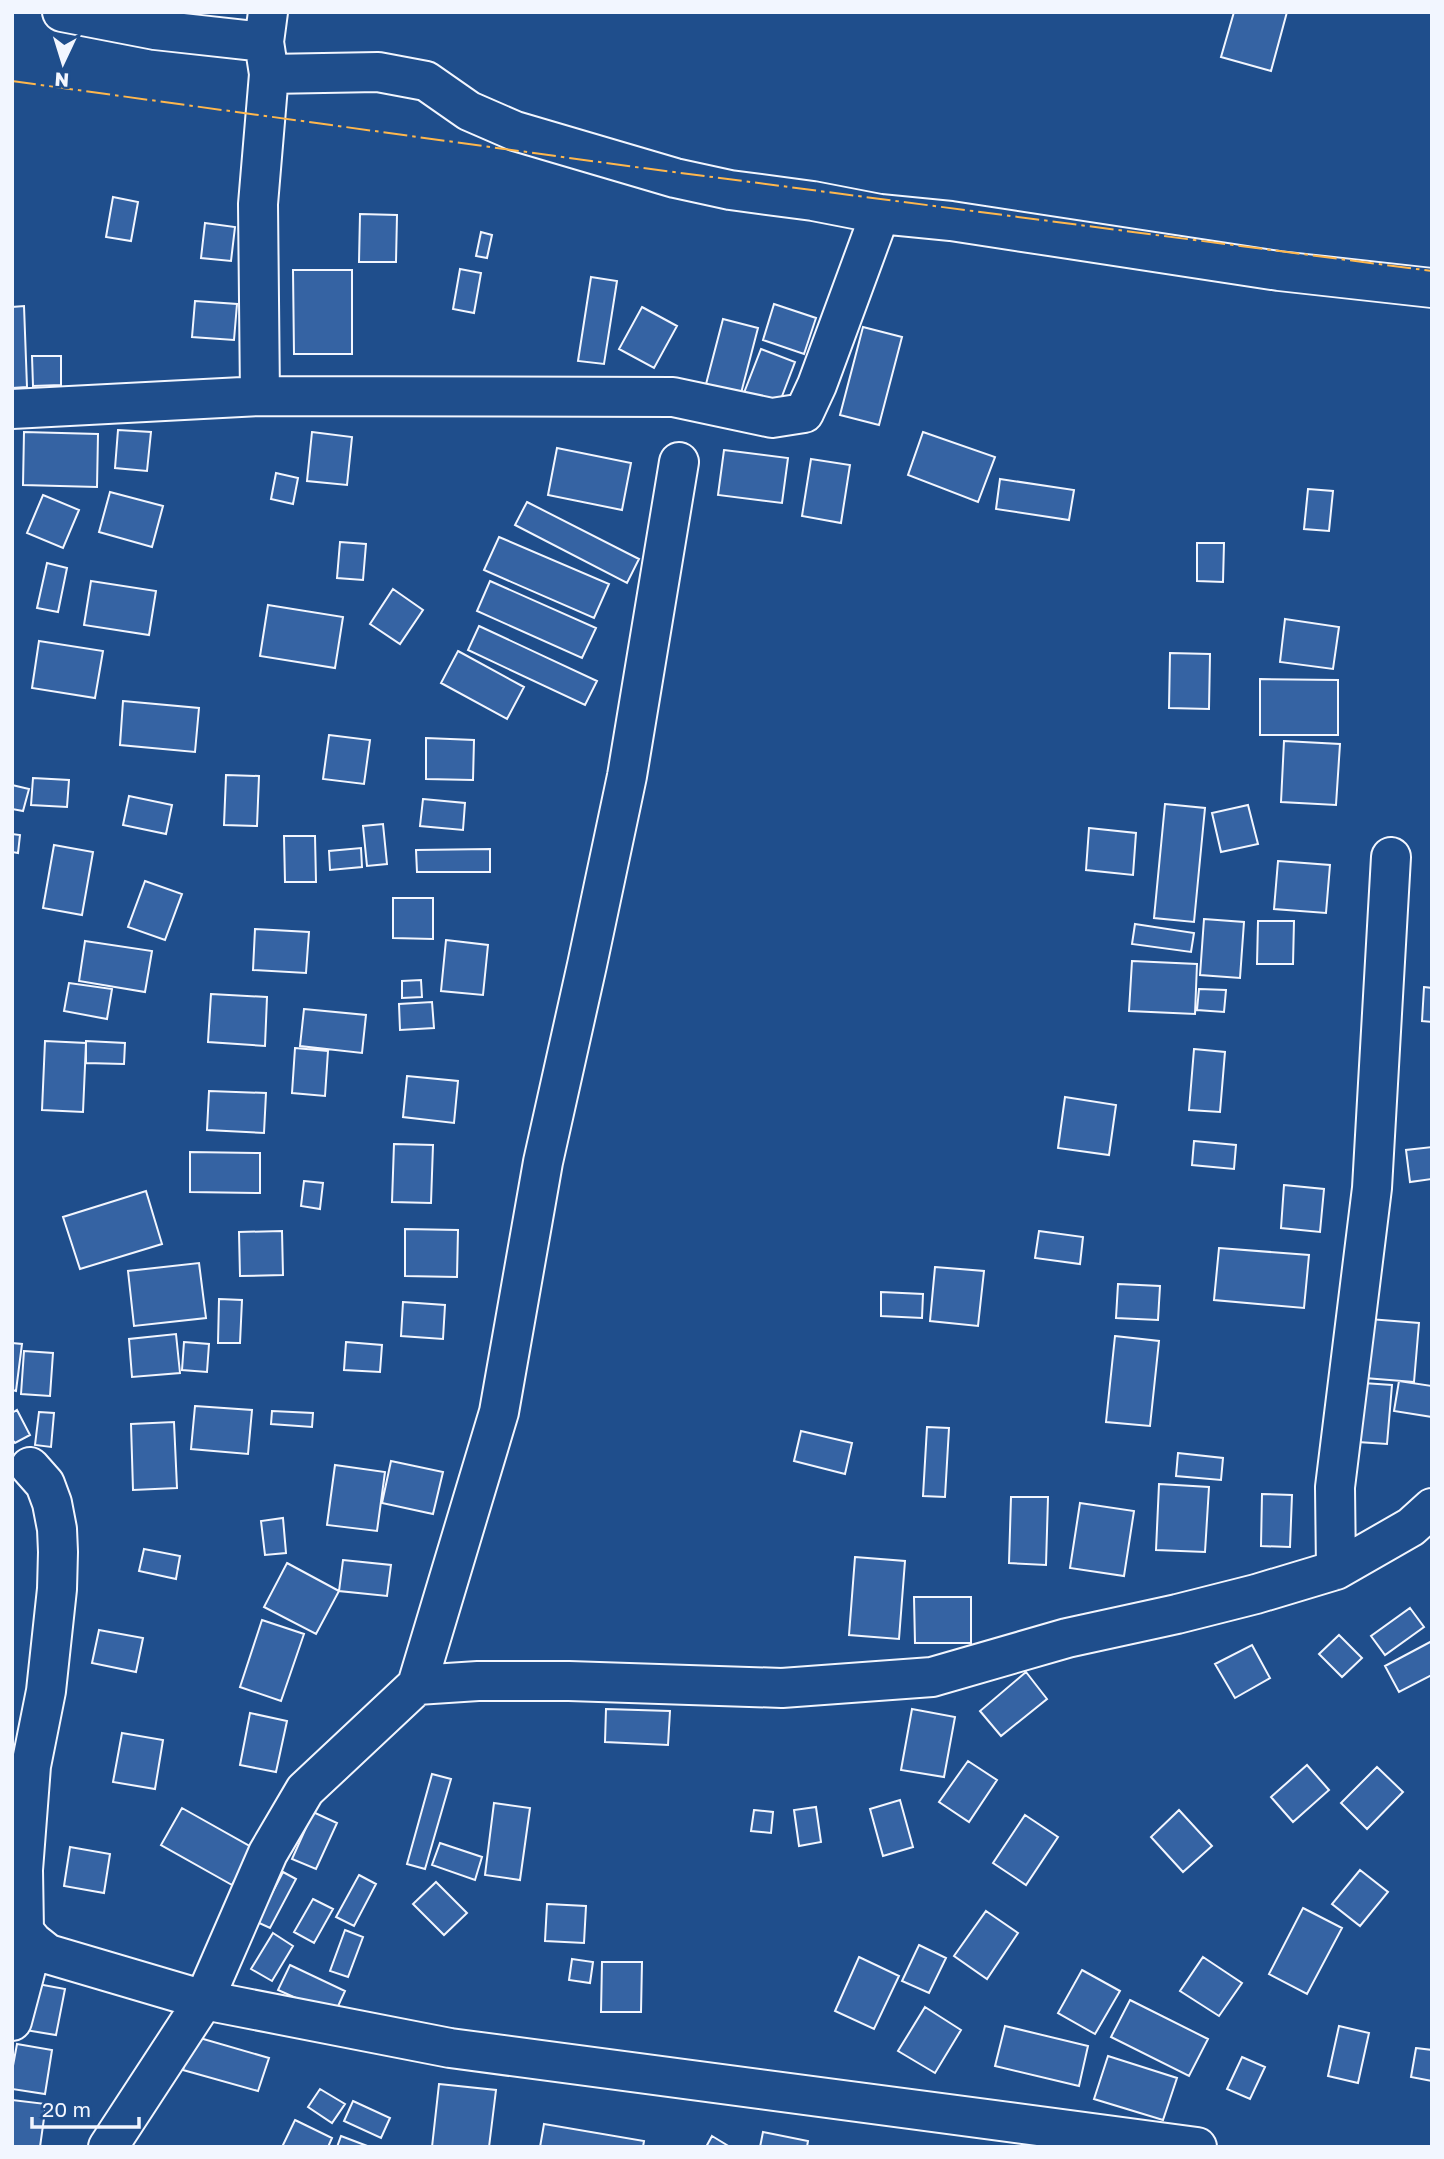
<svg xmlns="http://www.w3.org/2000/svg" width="1444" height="2159" viewBox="0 0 1444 2159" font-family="'Golos Text',sans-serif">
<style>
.building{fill:#3563a3;stroke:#f2f6ff;stroke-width:2}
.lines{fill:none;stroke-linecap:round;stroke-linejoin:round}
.minor-casing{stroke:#f2f6ff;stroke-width:42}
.minor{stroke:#1f4e8c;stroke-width:38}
.power{stroke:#ffb74d;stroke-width:2;stroke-dasharray:24 5 3.5 5;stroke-linecap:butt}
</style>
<rect width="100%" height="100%" fill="#1f4e8c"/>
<!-- building -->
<path class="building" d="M1234,12h53l-16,59 -50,-14z
M113,197l25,5 -7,39 -25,-4z
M360,214l37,1 -1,47h-37z
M205,223l30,4 -4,34 -30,-3z
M481,232l11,3 -5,23 -11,-2z
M460,269l21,4 -7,40 -21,-4z
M293,270h59v84h-58z
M591,277l26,4 -13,83 -26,-3z
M195,301l42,3 -3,36 -42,-3z
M774,304l42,14 -12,36 -41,-14z
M24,306l3,81 -15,1v-81z
M642,307l35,19 -23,42 -35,-19z
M723,319l35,9 -18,69 -35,-9z
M863,327l39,10 -23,88 -39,-10z
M761,349l34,13 -19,50 -34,-14z
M32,356h29v29l-28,1z
M118,430l33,2 -4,39 -32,-3z
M24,432l74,2 -1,53 -74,-2z
M312,432l40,5 -5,48 -40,-4z
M923,432l72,25 -17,45 -70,-27z
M557,448l74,15 -9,47 -74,-15z
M724,450l64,8 -6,45 -64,-8z
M811,459l39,6 -9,58 -39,-7z
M276,473l22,5 -5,26 -22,-5z
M1000,479l74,11 -5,30 -73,-11z
M1308,489l25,2 -4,40 -25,-2z
M110,492l53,14 -11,41 -53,-15z
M43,495l36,15 -16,38 -36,-15z
M527,502l112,57 -12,24 -112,-58z
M499,537l110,47 -15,34 -110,-48z
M340,542l26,2 -3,36 -26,-2z
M1197,543h27l-1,39 -26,-1z
M47,563l20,5 -9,44 -21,-4z
M91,581l65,10 -7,44 -65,-10z
M490,581l106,47 -14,30 -105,-47z
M393,589l30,21 -23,34 -30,-20z
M268,605l75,12 -8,51 -75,-12z
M1285,619l54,8 -6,42 -53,-7z
M479,626l118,55 -12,24 -117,-55z
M39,641l64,10 -8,47 -63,-10z
M458,651l66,36 -17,32 -66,-36z
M1170,653l40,1 -1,55 -40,-1z
M1260,679l78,1v55h-78z
M123,701l76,7 -4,44 -75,-7z
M329,735l41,5 -6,44 -41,-5z
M426,738l48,2 -1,40 -47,-1z
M1284,741l56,3 -4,61 -55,-3z
M226,775l33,1 -2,50 -33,-1z
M33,778l36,2 -2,27 -36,-2z
M12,785l17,4 -6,22 -11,-2z
M129,796l43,9 -6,29 -43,-9z
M423,799l42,4 -2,27 -43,-4z
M1165,804l40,4 -11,114 -40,-4z
M1248,805l10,39 -37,8 -9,-39z
M383,824l4,40 -20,2 -4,-40z
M1089,828l47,5 -3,42 -47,-5z
M12,834l8,1 -2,18 -6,-1z
M284,836h31l1,46h-31z
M54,845l39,7 -11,63 -39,-7z
M361,848l1,19 -32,3 -1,-19z
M490,849v23h-73l-1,-22z
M1278,861l52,4 -4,48 -52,-4z
M145,881l37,13 -17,46 -37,-13z
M393,898h40v41l-40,-1z
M1204,919l40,3 -4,56 -40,-3z
M1258,921h36l-1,43h-36z
M1135,924l59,9 -3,19 -59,-8z
M255,929l54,3 -3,41 -53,-3z
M446,940l42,5 -5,50 -42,-4z
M85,941l67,10 -7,41 -66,-11z
M1132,961l65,3 -2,50 -66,-3z
M421,980l1,17 -20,1v-17z
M69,983l43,6 -5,30 -43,-8z
M1424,987l8,1v34l-10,-1z
M1199,989l27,1 -2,22 -27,-2z
M211,994l56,3 -2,49 -57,-4z
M432,1002l2,26 -34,2 -1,-26z
M304,1009l62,6 -4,38 -62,-7z
M45,1041l41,2 -3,69 -41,-2z
M86,1041l39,2 -1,21 -38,-1z
M295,1048l33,3 -3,45 -33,-3z
M1194,1049l31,3 -5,60 -31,-2z
M407,1076l51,5 -4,42 -51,-6z
M209,1091l57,2 -2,40 -57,-3z
M1065,1097l51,8 -7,50 -51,-7z
M1194,1141l42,4 -2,24 -42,-4z
M394,1144l39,1 -2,58 -39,-1z
M1432,1147v32l-22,3 -4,-32z
M190,1152l70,1v40l-70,-1z
M304,1181l19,2 -3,26 -19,-3z
M1284,1185l40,4 -4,43 -39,-4z
M146,1191l16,53 -82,25 -17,-52z
M405,1229l53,1 -1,47 -52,-1z
M282,1231l1,44 -43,1 -1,-44z
M1039,1231l44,6 -3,27 -45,-6z
M1219,1248l90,7 -5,53 -90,-8z
M199,1263l7,55 -72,8 -6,-55z
M935,1267l49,4 -6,55 -48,-5z
M1118,1284l42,2 -2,34 -42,-2z
M881,1292l42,2 -1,24 -41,-2z
M219,1299l23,1 -2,43h-22z
M403,1302l42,3 -2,34 -42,-3z
M1369,1319l50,4 -5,59 -49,-4z
M176,1334l4,39 -48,4 -3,-38z
M1115,1336l44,5 -9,85 -44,-4z
M184,1342l25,2 -2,28 -25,-2z
M346,1342l36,3 -2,27 -36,-2z
M12,1343l10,1 -6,47 -4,-1z
M24,1351l29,2 -3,43 -29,-2z
M1399,1381l33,5v31l-38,-6z
M1363,1383l29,2 -5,59 -29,-2z
M195,1406l57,4 -4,44 -57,-5z
M17,1410l13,25 -15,8 -3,-4v-26z
M272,1411l41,2 -1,14 -41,-3z
M39,1412l15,1 -3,34 -16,-2z
M174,1422l3,66 -44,2 -2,-66z
M927,1427l22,1 -4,69 -22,-1z
M801,1431l51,12 -7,31 -51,-13z
M1178,1453l45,5 -2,22 -45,-4z
M391,1461l52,11 -10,42 -51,-11z
M335,1465l50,7 -8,59 -50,-6z
M1159,1484l50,3 -4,65 -49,-2z
M1262,1494l30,1 -2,52 -29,-1z
M1011,1497h37l-2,68 -37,-2z
M1080,1503l54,8 -10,65 -54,-8z
M283,1518l3,35 -21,2 -4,-34z
M144,1549l36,7 -4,23 -37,-8z
M855,1557l50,4 -6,78 -50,-4z
M343,1560l48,5 -4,31 -48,-5z
M287,1563l52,28 -23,43 -52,-27z
M914,1597h57v46h-56z
M1410,1608l14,19 -39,28 -14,-19z
M262,1620l42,14 -23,67 -41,-14z
M99,1630l44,8 -7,34 -44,-9z
M1339,1635l23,23 -20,19 -23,-23z
M1432,1641v34l-33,17 -14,-26z
M1252,1645l18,33 -35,20 -20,-34z
M1026,1672l21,27 -46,37 -21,-25z
M606,1709l64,2 -2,34 -63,-3z
M912,1709l43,8 -11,60 -43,-7z
M250,1713l37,8 -11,51 -36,-7z
M122,1733l41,7 -8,49 -42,-7z
M968,1761l29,19 -28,42 -30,-20z
M1307,1765l22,25 -36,32 -22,-25z
M1377,1767l26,25 -36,37 -26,-26z
M432,1774l19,5 -26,90 -18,-5z
M900,1800l13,47 -30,9 -13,-47z
M494,1803l36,5 -10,72 -35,-5z
M816,1807l5,35 -22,4 -5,-36z
M182,1808l71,40 -21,37 -71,-40z
M754,1810l19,2 -2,21 -20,-2z
M1179,1810l33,36 -29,26 -32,-35z
M313,1812l24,11 -21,46 -24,-10z
M1025,1815l33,22 -32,48 -33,-22z
M440,1843l42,14 -7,23 -43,-15z
M70,1847l40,7 -6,39 -40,-7z
M1360,1870l28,22 -28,34 -28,-22z
M283,1872l13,7 -26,49 -13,-6z
M359,1875l17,9 -22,42 -18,-9z
M436,1882l31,31 -23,22 -31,-31z
M313,1899l20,10 -19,34 -20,-11z
M547,1904l39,2 -2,37 -39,-2z
M1303,1908l39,20 -35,66 -38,-20z
M986,1911l32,22 -31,46 -33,-23z
M345,1930l18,7 -15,40 -18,-6z
M273,1933l20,13 -21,35 -21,-12z
M919,1945l27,13 -17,35 -27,-12z
M859,1957l40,19 -25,53 -39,-18z
M1203,1957l39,26 -23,33 -39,-25z
M572,1959l21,3 -3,21 -21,-3z
M602,1962h40l-1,50h-40z
M290,1965l55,26 -11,24 -56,-25z
M1082,1970l38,21 -25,43 -37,-21z
M27,1982l38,7 -9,46 -37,-6z
M1130,2000l78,39 -19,37 -78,-39z
M925,2007l36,23 -26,43 -37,-22z
M1005,2026l83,20 -9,40 -84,-20z
M1339,2026l30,7 -11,50 -30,-7z
M193,2036l76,22 -11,33 -75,-21z
M17,2044l35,6 -7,44 -33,-5v-18z
M1416,2048l16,2v31l-21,-4z
M1108,2056l69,22 -14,42 -69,-21z
M1242,2057l23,10 -15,32 -23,-10z
M439,2084l57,6 -7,57h-57z
M320,2089l25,15 -13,19 -24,-16z
M12,2100l34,4 -6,43h-28z
M353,2101l37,17 -9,20 -37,-17z
M295,2120l37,18 -4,9h-46z
M544,2124l100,17 -1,6h-103z
M763,2132l45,9 -1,6h-47z
M341,2136l29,11h-33z
M712,2136l18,11h-24z"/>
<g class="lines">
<defs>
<path id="minor" d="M62,12l93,18 109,12
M269,74l109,-2 48,9 43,30 46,20 160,47 55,12 83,11 67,13 71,7 328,50 153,17
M260,396l-2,-192 11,-130 -5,-32 4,-30
M12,409l248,-13 413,1 99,21 32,-5 13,-28 63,-171
M30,1467l15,17 7,19 5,26 1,23 -1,37 -11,102 -15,75 -8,104 1,61 9,11 15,12 156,46 246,48 747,99
M1336,1570l-1,-83 37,-299 19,-331
M417,1685l61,-4h91l213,7 150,-11 135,-39 110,-24 79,-20 80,-24 75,-43 21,-19
M12,2021l21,-79
M108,2147l96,-147 64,-147 37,-63 112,-105 82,-273 44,-250 44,-197 40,-189 52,-314"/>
</defs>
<!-- minor casing -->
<use href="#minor" class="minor-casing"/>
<!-- minor -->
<use href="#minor" class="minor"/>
<!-- power -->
<path class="power" d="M12,81l616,85 804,105"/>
</g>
<!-- border -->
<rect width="1444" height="2159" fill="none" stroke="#f2f6ff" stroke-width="28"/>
<!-- north arrow -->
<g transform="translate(63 63) rotate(184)" stroke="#1f4e8c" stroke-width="5" paint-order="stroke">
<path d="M0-5L12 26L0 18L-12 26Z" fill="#f2f6ff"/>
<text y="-10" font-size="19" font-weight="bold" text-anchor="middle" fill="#f2f6ff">N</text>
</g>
<!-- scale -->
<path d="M32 2117v10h107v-10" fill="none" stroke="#f2f6ff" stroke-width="3.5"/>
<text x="42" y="2117" font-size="21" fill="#f2f6ff" stroke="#1f4e8c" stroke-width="5" paint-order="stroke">20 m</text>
</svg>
